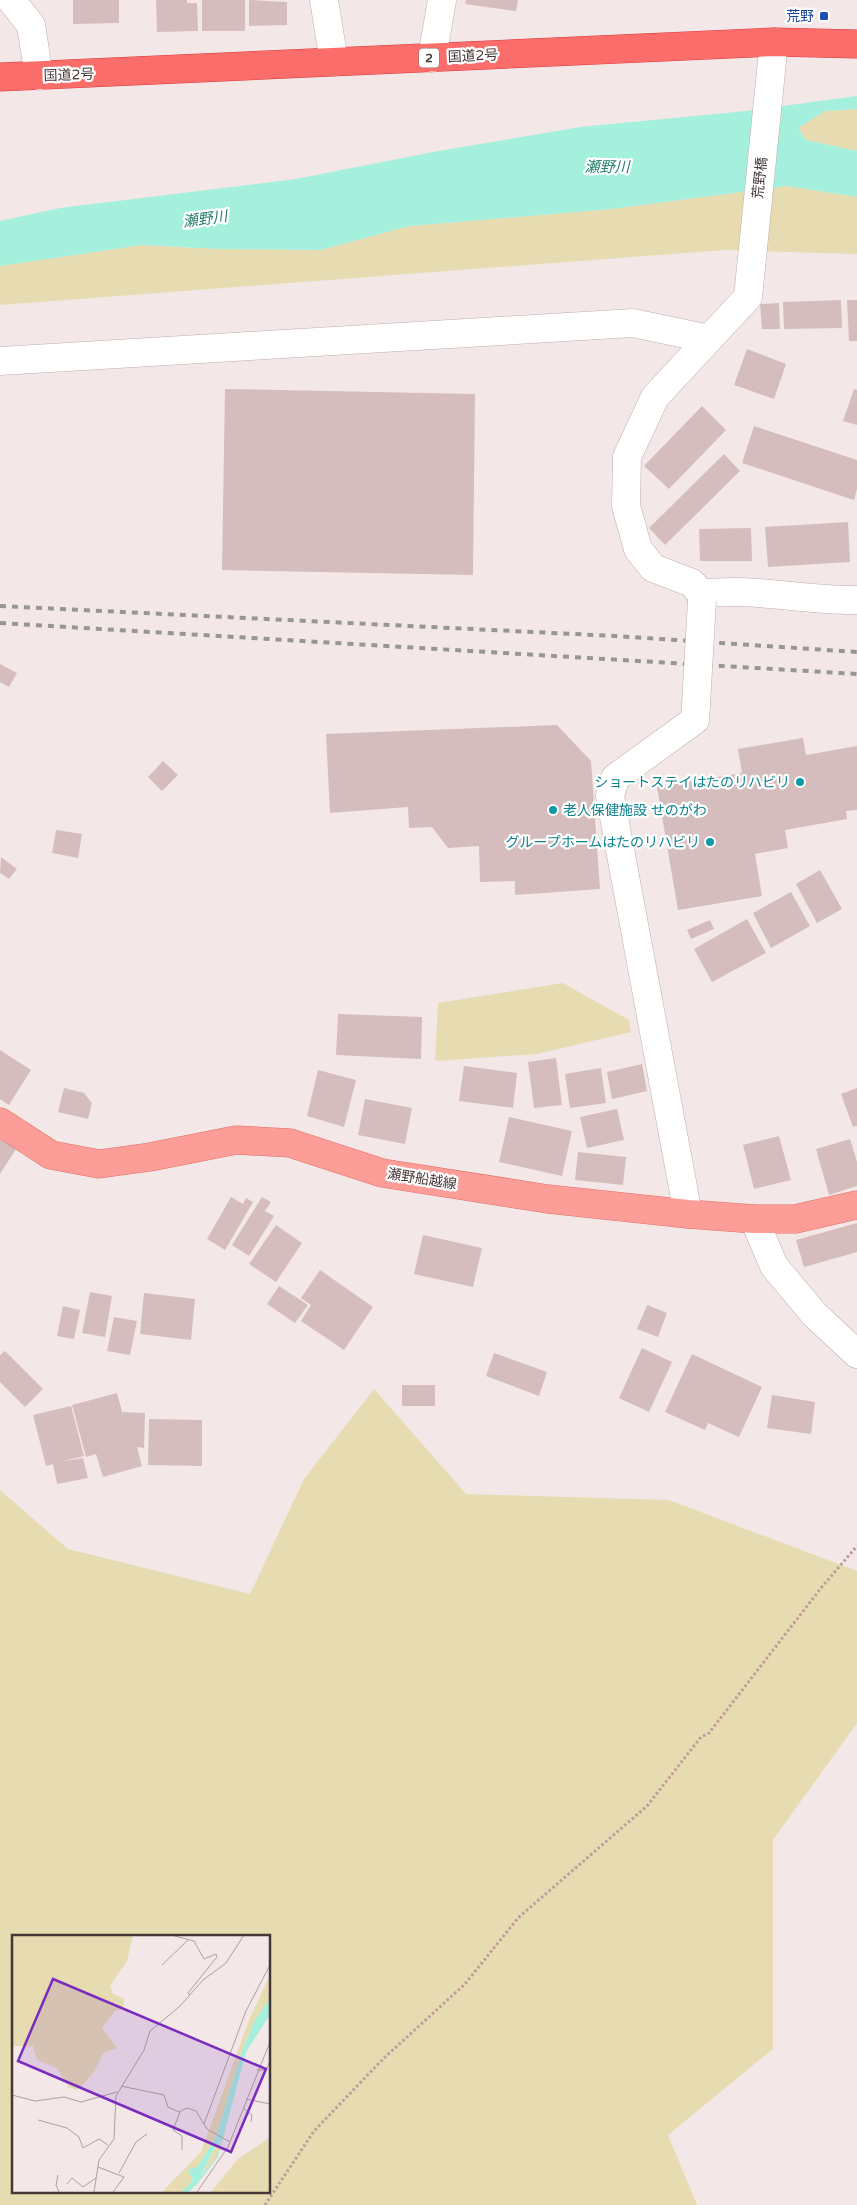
<svg xmlns="http://www.w3.org/2000/svg" width="857" height="2205" viewBox="0 0 857 2205" font-family="'Varela Round','Noto Sans JP',sans-serif">
<style>
.green{fill:#e7dcb1;fill-rule:evenodd}
.water{fill:#a5efdd}
.building{fill:#d5bdbe}
.lines{fill:none;stroke-linecap:round;stroke-linejoin:round}
.minor-casing{stroke:#c1adad;stroke-width:29}
.major-casing{stroke:#e16d67;stroke-width:29}
.highway-casing{stroke:#da3a3d;stroke-width:29}
.path{stroke:#c09b9b;stroke-width:3;stroke-dasharray:2.5 2.5;stroke-linecap:butt}
.minor{stroke:#fff;stroke-width:28}
.major{stroke:#fc9e97;stroke-width:28}
.highway{stroke:#fb6d6b;stroke-width:28}
.rail{stroke:#969696;stroke-width:4;stroke-dasharray:6 6;stroke-linecap:butt}
.minor-bridge-casing{stroke:#c1adad;stroke-width:29;stroke-linecap:butt}
.minor-bridge{stroke:#fff;stroke-width:28}
.transit-dot{fill:#1a4fb4;stroke:#fff;stroke-width:2}
.culture-dot{fill:#0f9aa8;stroke:#fff;stroke-width:2}
.labels{text-anchor:middle;dominant-baseline:central;stroke-width:4.5;stroke-linejoin:round;paint-order:stroke}
.shield{fill:#fff;stroke:#7e7273;stroke-width:1}
.shield-label{font-size:12px;font-weight:bold;fill:#463637}
.transit-label{font-size:14px;fill:#164399;stroke:#fff;text-anchor:end}
.street-label{font-size:14px;fill:#463637;stroke:#fff}
.culture-label{font-size:14px;fill:#0d838f;stroke:#fff;text-anchor:end}
.water-label{font-size:15px;font-style:italic;fill:#27806c;stroke:#fff}
.inset-road{fill:none;stroke:#aea1a1;stroke-width:1}
.view{fill:#7b2cbf;fill-opacity:0.15;stroke:#7b2cbf;stroke-width:2.5}
.inset-edge{fill:none;stroke:#463637;stroke-width:2.5}
</style>
<rect width="100%" height="100%" fill="#f3e8e7"/>
<!-- green -->
<path class="green" d="M857,109v42l-51,-11 -8,-12 26,-17z
M787,186l70,11v57l-133,-4 -724,55v-39l142,-21 76,4 103,1 88,-24 202,-17z
M563,983l66,37 2,12 -94,22 -102,7 3,-58z
M374,1389l92,105 203,6 188,71v152l-84,117v209l-105,86 29,70h-697v-715l68,59 182,45 54,-115zM14,1936h255v255h-255z"/>
<!-- water -->
<path class="water" d="M857,96v13l-32,2 -27,17 8,12 51,11v46l-70,-11 -176,23 -202,17 -88,24 -103,-1 -76,-4 -142,21v-45l60,-13 236,-29 137,-27 147,-25 166,-16z"/>
<!-- building -->
<path class="building" d="M73,0h46v23l-46,1z
M156,0h31v3h10l1,28 -41,1z
M202,0h43v31h-43z
M249,0l38,2v23l-38,1z
M466,0h52l-2,11 -51,-7z
M841,300l1,28 -58,1 -1,-27z
M847,300h10v41h-8z
M779,303l1,26h-18l-2,-25z
M747,349l39,15 -12,35 -40,-14z
M225,389l250,5 -2,181 -251,-5z
M854,389l3,1v35l-14,-4z
M702,406l24,24 -57,59 -25,-23z
M754,426l103,34v29l-3,11 -112,-37z
M724,454l16,17 -75,74 -16,-17z
M848,522l2,40 -82,5 -3,-40z
M751,528l1,33h-52l-1,-32z
M0,664l17,9 -8,14 -9,-5z
M557,725l34,36 9,128 -85,6v-14l-35,1 -1,-36 -31,2 -16,-21 -23,1 -1,-21 -78,6 -4,-79z
M803,738l3,17 51,-9v64l-11,1 1,8 -62,11 3,18 -33,6 7,42 -84,14 -21,-123 85,-14 -4,-24z
M163,761l15,14 -16,16 -14,-14z
M56,830l26,4 -4,24 -26,-5z
M1,857l16,12 -8,10 -9,-6z
M820,870l22,39 -25,14 -21,-39z
M791,892l19,34 -39,22 -18,-35z
M747,919l19,34 -54,29 -18,-33z
M710,920l4,9 -23,10 -4,-9z
M338,1014l84,3 -1,42 -85,-4z
M0,1050l31,20 -22,35 -9,-6z
M556,1058l6,47 -28,3 -6,-46z
M642,1064l5,27 -35,8 -5,-27z
M464,1066l53,7 -4,35 -54,-7z
M601,1068l5,35 -36,5 -5,-34z
M318,1070l38,10 -12,47 -37,-11z
M64,1088l20,5 8,10 -4,16 -30,-7z
M857,1088v38l-4,1 -12,-33z
M365,1099l47,9 -7,36 -47,-9z
M617,1109l7,31 -37,8 -7,-31z
M509,1117l63,14 -10,45 -63,-14z
M779,1136l12,44 -37,9 -11,-44z
M0,1139l16,10 -16,25z
M850,1139l7,23v24l-28,9 -13,-46z
M578,1152l48,5 -3,28 -48,-5z
M231,1197l12,7 3,-6 7,4 -28,48 -18,-11z
M262,1197l9,5 -6,9 9,5 -25,40 -17,-11z
M857,1223v29l-53,15 -8,-27z
M276,1225l26,18 -26,39 -27,-18z
M423,1235l59,13 -9,39 -59,-13z
M320,1270l53,37 -29,43 -43,-29 10,-16 -10,-7z
M279,1286l29,19 -13,18 -28,-19z
M90,1292l22,4 -7,41 -23,-4z
M144,1293l51,6 -4,41 -51,-6z
M647,1305l20,8 -9,24 -21,-8z
M63,1306l17,4 -6,29 -17,-3z
M114,1317l23,4 -7,34 -23,-4z
M642,1348l30,14 -23,50 -30,-14z
M5,1351l38,38 -18,18 -25,-25v-27z
M494,1353l53,19 -8,24 -53,-20z
M692,1354l70,33 -23,50 -31,-14 -3,7 -40,-18z
M402,1385h33v21h-33z
M117,1393l6,22v-3l22,1 -1,35 -7,-1 5,19 -39,11 -7,-23 -10,3 -14,-52z
M772,1395l43,7 -4,32 -44,-6z
M71,1406l13,50 -24,6 23,-4 5,20 -31,6 -4,-20 -7,2 -13,-51z
M149,1419l53,1v46l-54,-1z"/>
<g class="lines">
<defs>
<path id="minor" d="M11,0l20,25 8,51
M324,0l10,62
M432,58l10,-58
M0,361l633,-38 76,16
M701,594c51,-7 104,7 156,6
M702,600l-1,-6 -9,-11 -39,-15 -15,-19 -12,-43 1,-49 28,-60 93,-100 26,-255
M688,1214l-78,-418 5,-18 80,-58 1,-15
M754,1219l20,47 41,49 42,39"/>
<path id="major" d="M0,1122l51,33 48,9 51,-7 86,-17 54,3 92,30 166,26 140,15 66,5h41l62,-14"/>
<path id="highway" d="M0,77l774,-35 83,2"/>
</defs>
<!-- minor casing -->
<use href="#minor" class="minor-casing"/>
<!-- major casing -->
<use href="#major" class="major-casing"/>
<!-- highway casing -->
<use href="#highway" class="highway-casing"/>
<!-- path -->
<path class="path" d="M265,2205l49,-74 70,-73 81,-74 53,-66 129,-112 54,-69 8,-4 112,-145 36,-42"/>
<!-- minor -->
<use href="#minor" class="minor"/>
<!-- major -->
<use href="#major" class="major"/>
<!-- highway -->
<use href="#highway" class="highway"/>
<!-- rail -->
<path class="rail" d="M0,606l615,30 242,16
M0,623l857,51"/>
<defs>
<path id="minor-bridge" d="M696,705l6,-105"/>
</defs>
<!-- minor-bridge casing -->
<use href="#minor-bridge" class="minor-bridge-casing"/>
<!-- minor-bridge -->
<use href="#minor-bridge" class="minor-bridge"/>
</g>
<!-- markers -->
<rect class="transit-dot" x="819" y="11" width="10" height="10" rx="2.5"/>
<g class="culture-dot">
<circle cx="800" cy="782" r="5"/>
<circle cx="553" cy="810" r="5"/>
<circle cx="710" cy="842" r="5"/>
</g>
<g class="labels">
<!-- shield labels -->
<rect class="shield" x="419" y="48.5" width="20" height="19" rx="4"/>
<g class="shield-label">
<text x="429" y="58">2</text>
</g>
<!-- transit labels -->
<g class="transit-label">
<text x="814" y="16">荒野</text>
</g>
<!-- street labels -->
<g class="street-label">
<text transform="translate(473 56) rotate(-3)">国道2号</text>
<text transform="translate(69 75) rotate(-2)">国道2号</text>
<text transform="translate(760 178) rotate(-84)">荒野橋</text>
<text transform="translate(422 1179) rotate(9)">瀬野船越線</text>
</g>
<!-- culture labels -->
<g class="culture-label">
<text x="790" y="782">ショートステイはたのリハビリ</text>
<text x="563" y="810" text-anchor="start">老人保健施設 せのがわ</text>
<text x="700" y="842">グループホームはたのリハビリ</text>
</g>
<!-- water labels -->
<g class="water-label">
<text x="607" y="167">瀬野川</text>
<text transform="translate(205 219) rotate(-8)">瀬野川</text>
</g>
</g>
<!-- overview -->
<g transform="translate(12 1935)">
<rect width="258" height="258" fill="#f3e8e7"/>
<path d="M0,0h121l-6,26 -17,25 3,8 11,5 -1,9 -9,4 -12,16 15,20 -14,5 -9,19 -17,18 -8,-2 -12,-20 -20,-8 -4,-14h-21zM257,42v23l-14,20 -13,31 -26,86 -18,29 -9,4 4,6 -3,9 -8,7h-20l39,-40 48,-132zM257,203v54h-58l27,-33zM209,206l-4,16 -15,18 12,-26z" fill="#e7dcb1"/>
<path d="M257,65v16l-23,36 -28,105 -21,27 -8,8h-7l11,-12 -5,-10 10,-4 18,-29 26,-86 13,-31zM209,206l-4,16 -16,18 13,-26z" fill="#a5efdd" fill-rule="evenodd"/>
<path class="inset-road" d="M159,0l23,6 10,18 12,-5 1,3 -29,36 2,2M150,30l27,-26M245,135h9l4,-9M109,151l43,9 4,12 11,5 8,-4 9,3 11,18 23,13M0,160l23,6 29,-4 17,5 36,-10M234,164l24,5M231,173l9,7 -1,7M168,177l-7,18 9,6v14M26,185l29,8 12,9 4,11 16,-9 9,6M192,189l42,-113 24,-46M86,232l26,10 -11,15M107,238l17,-31 11,-8M46,240l-2,10 3,7M55,249l5,-6 11,9 13,-9M82,257l5,-32 15,-21 2,-43 28,-46 6,-19 30,-25 23,-26 23,-17 18,-28M185,257l31,-45 42,-105"/>
<path class="view" d="M41,44l213,90 -35,83 -213,-91z"/>
<rect width="258" height="258" class="inset-edge"/>
</g>
</svg>
